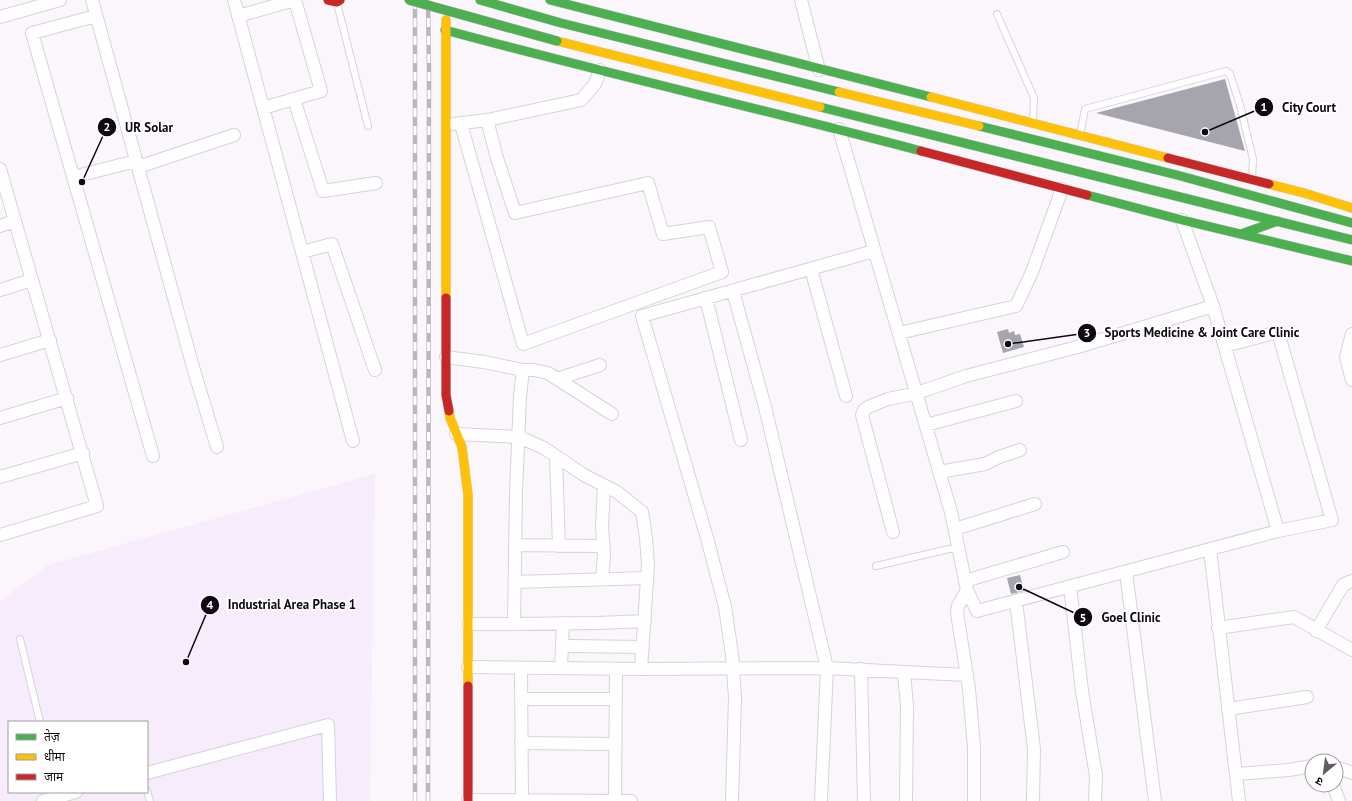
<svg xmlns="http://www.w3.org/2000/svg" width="1352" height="801" viewBox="0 0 1352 801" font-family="'PT Sans','Noto Sans Devanagari',sans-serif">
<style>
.built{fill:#f6ecfb;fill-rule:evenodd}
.building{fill:#a6a5ad}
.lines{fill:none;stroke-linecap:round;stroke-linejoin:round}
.lane-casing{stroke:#d8d2da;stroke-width:8}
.street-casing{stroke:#d8d2da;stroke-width:14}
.fast-casing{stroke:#d8d2da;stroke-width:10}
.slow-casing{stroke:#d8d2da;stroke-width:10}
.jam-casing{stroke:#d8d2da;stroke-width:10}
.lane{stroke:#fefeff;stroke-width:6}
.street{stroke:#fefeff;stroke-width:12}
.fast{stroke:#4caf50;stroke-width:9}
.slow{stroke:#ffc107;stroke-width:9}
.jam{stroke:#c62828;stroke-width:9}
.rail-casing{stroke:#b9b7ba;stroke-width:4.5}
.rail{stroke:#fff;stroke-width:3;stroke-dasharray:9;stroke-linecap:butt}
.fast-bridge-casing{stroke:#b2a4aa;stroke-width:10;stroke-linecap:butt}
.fast-bridge{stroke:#4caf50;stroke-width:9}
.leader{fill:none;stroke:#0f0812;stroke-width:1.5}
.callout-dot{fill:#0f0812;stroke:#fff;stroke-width:1.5}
.mark-label{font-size:12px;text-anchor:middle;font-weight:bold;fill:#fff}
.callout-label{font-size:13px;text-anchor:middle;font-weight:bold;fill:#0f0812;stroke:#fff;stroke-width:4;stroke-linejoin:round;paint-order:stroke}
</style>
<rect width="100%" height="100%" fill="#faf6fc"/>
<!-- built -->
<path class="built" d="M375,474l-5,327h-370v-200l48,-36zM9,722h138v70h-138z"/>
<!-- building -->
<path class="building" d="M1225,79l20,72 -149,-38z
M1008,329l1,4 5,-2 1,4 5,-1 4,13 -21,6 -6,-21z
M1020,575l4,16 -13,3 -4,-16z"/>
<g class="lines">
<defs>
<path id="lane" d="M337,3l31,123
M997,14l37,84 -1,25
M1080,135l5,-26 141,-38 4,3 10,31 13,54 -1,20
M876,566l73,-17h10
M20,639l20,83
M147,791l3,10"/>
<path id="street" d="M92,0l101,367 24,80
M234,0l119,441
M801,0l18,70
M96,16l-64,17 121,423
M238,16l57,-16 26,91 -58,17
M0,17l60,-17
M294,99l29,92 53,-8
M454,124l33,-4 94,-20 14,-16 5,-14
M461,124l62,220 199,-72 -13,-45 -46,7 -15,-51 -133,30 -18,-55 -10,-38
M839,129l112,383 16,78 10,21 301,-80 -65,-225 -31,-86
M138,167l96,-32
M0,169l97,337 -97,29
M73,177l63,-16
M0,226l15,-5
M302,252l30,-8 43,126
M811,269l35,127
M0,290l32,-10
M733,291l32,116 62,261 -6,133
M705,298l4,12 32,130
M899,333l117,-27 16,-34 30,-83
M1352,334l-6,23 6,23
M1225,346l53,-14 54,188 -54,11
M0,355l50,-15
M446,357l38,5 39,8 -3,26 -4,96 -2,132 85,-1 46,-2
M523,370h11l14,3 64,41
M557,379l43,-14
M0,418l67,-20
M926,425l90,-24
M456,434l63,3 25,11 40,27 33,17 25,20 4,26 2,27 -7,104
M556,456l3,90
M939,472l46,-8 14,-7 21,-7
M0,477l83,-24
M955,529l80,-25
M893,532l-31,-117 2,-5 4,-3 20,-8 29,-6 49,-17 115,-30 132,-40
M515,545l89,1
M1210,549l29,252
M1126,572l29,229
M602,579l2,-24 -2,-28 2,-41
M965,581l98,-29
M515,582l132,-4
M1070,586l12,105 14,85 -1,25
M967,590l-9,16 -1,7 12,76 5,58v54
M1016,601l18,148 -1,52
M469,624h45
M1218,628l76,-11 58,33
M1316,631l27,-46 9,-4
M570,646l73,1
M468,667l173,2 186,-1 77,4 3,34 -1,95
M521,668l1,132
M561,668l2,-45
M861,669l3,132
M904,672l63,3
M521,699h95
M1228,709l79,-12
M521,743l94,1
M1336,767l16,6
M147,773l181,-48 2,76
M1236,774l53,-4 23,-4
M1333,785l6,16
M468,800l163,1
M43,801l33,-9
M615,801l1,-132
M732,801l3,-103 -3,-44 -7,-47 -18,-69 -65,-222 232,-65"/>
<path id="fast" d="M480,0l81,23 278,69
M550,0l381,97
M445,30c158,43 318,79 476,121
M820,107l532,133
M979,126l198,49 175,48
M1087,195l95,25 170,41
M1241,234l37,-13"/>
<path id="slow" d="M557,41l263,66
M839,92l140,34
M931,97l237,61
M1269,184l35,9 48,15
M446,298v-278
M449,411l1,7 12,29 6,48v191"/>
<path id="jam" d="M328,0l9,2 3,-2
M921,151l166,44
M1168,158l101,26
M446,298v97l3,16
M468,686v115"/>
</defs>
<!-- lane casing -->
<use href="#lane" class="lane-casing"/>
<!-- street casing -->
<use href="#street" class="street-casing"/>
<!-- fast casing -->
<use href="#fast" class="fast-casing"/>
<!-- slow casing -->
<use href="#slow" class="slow-casing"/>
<!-- jam casing -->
<use href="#jam" class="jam-casing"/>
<!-- lane -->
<use href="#lane" class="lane"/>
<!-- street -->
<use href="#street" class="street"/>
<!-- fast -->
<use href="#fast" class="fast"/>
<!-- slow -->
<use href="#slow" class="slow"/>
<!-- jam -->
<use href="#jam" class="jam"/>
<defs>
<path id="rail" d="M428,0l1,72 -1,729
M415,801v-801"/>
</defs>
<!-- rail casing -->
<use href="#rail" class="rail-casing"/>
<!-- rail -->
<use href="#rail" class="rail"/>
<defs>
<path id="fast-bridge" d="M409,0l148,41"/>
</defs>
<!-- fast-bridge casing -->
<use href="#fast-bridge" class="fast-bridge-casing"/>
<!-- fast-bridge -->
<use href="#fast-bridge" class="fast-bridge"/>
</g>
<!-- callouts -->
<path class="leader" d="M1205 132L1264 107M82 182L107 127M1008 344L1087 333M186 662L210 605M1019 587L1083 617"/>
<g class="callout-dot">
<circle cx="1205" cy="132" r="4"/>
<circle cx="82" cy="182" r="4"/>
<circle cx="1008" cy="344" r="4"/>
<circle cx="186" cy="662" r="4"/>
<circle cx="1019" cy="587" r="4"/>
<circle cx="1264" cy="107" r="10"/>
<circle cx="107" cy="127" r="10"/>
<circle cx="1087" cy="333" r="10"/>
<circle cx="210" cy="605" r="10"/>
<circle cx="1083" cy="617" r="10"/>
</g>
<g class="mark-label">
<text x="1264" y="111">1</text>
<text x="107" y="131">2</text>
<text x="1087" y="337">3</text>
<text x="210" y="609">4</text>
<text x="1083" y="622">5</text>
</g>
<g class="callout-label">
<text x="1309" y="112">City Court</text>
<text x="149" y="132">UR Solar</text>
<text x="1202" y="337">Sports Medicine &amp; Joint Care Clinic</text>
<text x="292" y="609">Industrial Area Phase 1</text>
<text x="1131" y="622">Goel Clinic</text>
</g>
<!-- legend -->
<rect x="8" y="721" width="140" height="72" fill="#ffffff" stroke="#9f9ca0"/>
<rect x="16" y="734" width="20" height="6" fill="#4caf50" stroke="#9f9ca0"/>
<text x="44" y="741" font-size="12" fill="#0f0812">तेज़</text>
<rect x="16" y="754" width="20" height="6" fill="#ffc107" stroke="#9f9ca0"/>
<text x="44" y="761" font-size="12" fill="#0f0812">धीमा</text>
<rect x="16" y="774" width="20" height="6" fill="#c62828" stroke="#9f9ca0"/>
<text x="44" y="781" font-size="12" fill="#0f0812">जाम</text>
<!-- north arrow -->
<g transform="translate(1324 773) rotate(209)"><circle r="19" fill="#ffffff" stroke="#9f9ca0"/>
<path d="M0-3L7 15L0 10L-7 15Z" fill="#615b64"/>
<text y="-6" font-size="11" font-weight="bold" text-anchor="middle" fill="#0f0812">उ</text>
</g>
</svg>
